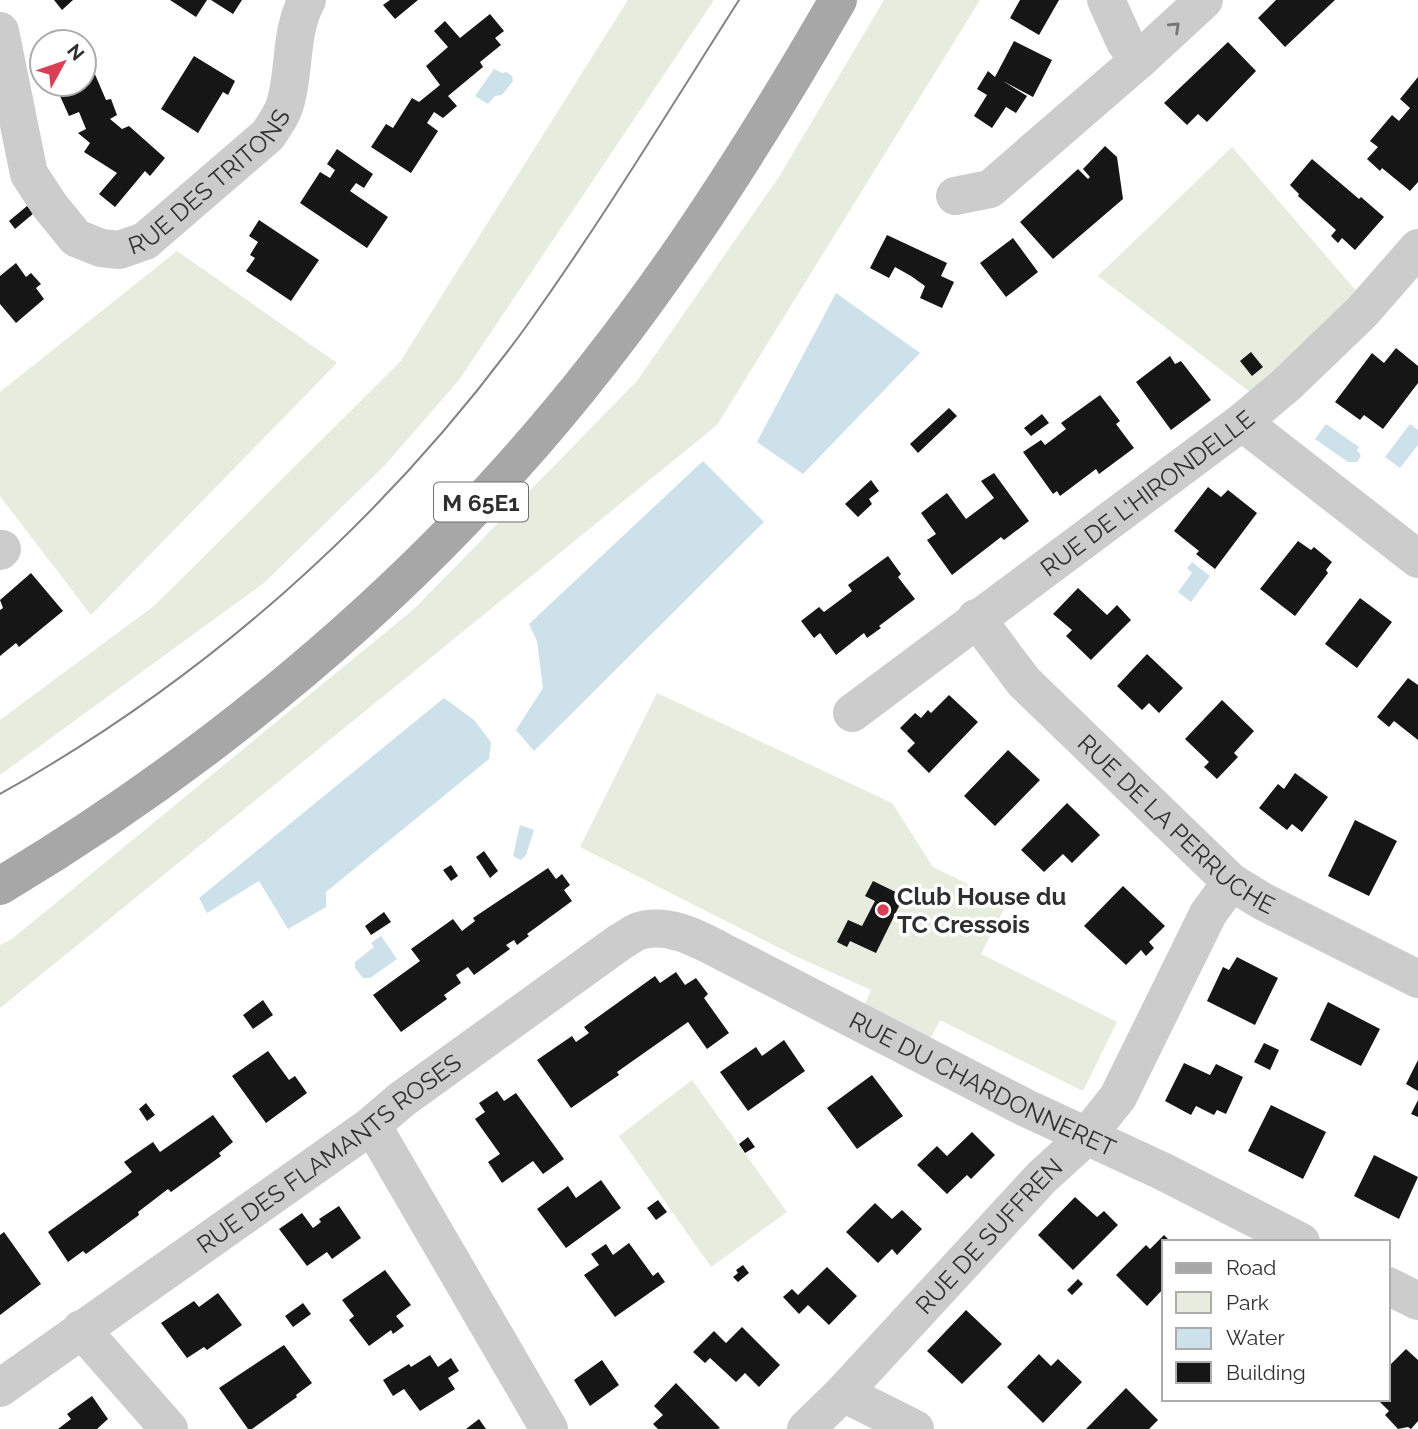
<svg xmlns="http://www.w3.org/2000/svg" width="1418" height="1429" viewBox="0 0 1418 1429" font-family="Raleway,sans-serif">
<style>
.green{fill:#e6ecde}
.water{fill:#cce1ea}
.building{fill:#161616}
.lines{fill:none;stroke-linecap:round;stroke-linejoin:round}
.minor{stroke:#ccc;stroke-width:38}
.major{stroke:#a7a7a7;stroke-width:38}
.tram{stroke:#848484;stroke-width:2}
.oneway{stroke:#767676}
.poi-dot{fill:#db3d55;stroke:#fff;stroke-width:2.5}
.labels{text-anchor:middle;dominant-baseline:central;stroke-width:7;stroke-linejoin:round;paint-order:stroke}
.shield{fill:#fff;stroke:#6d6d6d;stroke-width:2}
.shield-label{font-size:23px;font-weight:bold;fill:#2f2f2f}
.street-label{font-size:24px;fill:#2f2f2f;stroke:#fff}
.poi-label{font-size:24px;font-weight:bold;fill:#2f2f2f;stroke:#fff;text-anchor:start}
</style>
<rect width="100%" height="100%" fill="#fff"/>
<!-- green -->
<path class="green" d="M628,0h86l-255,380 -74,85 -121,118 -264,192v-55l154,-114 246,-244z
M884,0h96l-263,425 -717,583v-63l12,-6 402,-330 223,-228 142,-204z
M1232,147l127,147 -109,98 -152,-116z
M177,251l160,112 -246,252 -91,-119v-104z
M657,693l235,110 41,64 74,36 -26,51 136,68 -34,69 -143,-71 -10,19 -66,-33 7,-16 -78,-35 -213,-108z
M692,1080l95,132 -76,55 -92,-131z"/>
<!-- water -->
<path class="water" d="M494,69l8,4 5,-1 5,4 1,5 -11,14 -7,1 -7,8 -13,-8z
M836,293l84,60 -117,121 -46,-32z
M1326,424l33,23 -2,3 4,6 -4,6h-9l-33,-23z
M1410,424l8,6v15l-18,23 -15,-11z
M703,461l61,61 -230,229 -18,-21 27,-42 -6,-47 -8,-17z
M1192,562l18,14 -19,26 -13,-10 14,-19 -5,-5z
M444,698l30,22 17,22 -2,17 -163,133v15l-38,22 -29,-48 -52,32 -8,-15z
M520,825l14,5 -8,25 -5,5 -8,-4z
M381,936l16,23 -27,19h-7l-8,-10v-6l19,-15 -3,-4z"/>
<!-- building -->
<path class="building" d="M54,0h19l-11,10z
M170,0h37l-11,17z
M211,0h31l-9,14z
M390,0h28l-23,19 -12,-14z
M1020,0h39l-20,35 -29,-17z
M1276,0h59l-50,47 -27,-29z
M490,14l14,17 -9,7 6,7 -21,17 3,5 -35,29 9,10 -14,12 -9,-6 -7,11 11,8 -27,42 -40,-26 15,-23 7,4 19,-30 7,4 21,-17 -14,-19 22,-19 -14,-16 11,-10 15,17z
M1014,41l38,19 -19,37 -30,-16 24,15 -11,17 -10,-6 -14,21 -18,-12 13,-21 -10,-6 11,-18 7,6z
M1228,42l28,29 -49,51 -9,-8 -11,11 -23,-22z
M194,56l41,25 -7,14 -5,-3 -25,41 -37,-24z
M94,72l12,28 5,-1 6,16 -7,4 12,10 7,-3 36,32 -15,18 -5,-5 -30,36 -16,-13 18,-21 -33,-21 6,-9 -12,-10 8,-4 -7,-17 -10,4 -13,-29 7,-3h21v-8z
M1418,77v105l-8,9 -28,-23 -2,3 -13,-12 11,-12 -8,-6 22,-26 7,6 11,-13 -10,-9z
M1105,146l12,11 6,42 -70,60 -33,-37 58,-53 10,10 2,-2 -7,-8z
M337,149l36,25 -9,14 -8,-5 -6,8 38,26 -21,31 -67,-45 20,-31 10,6 5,-8 -8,-6z
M1312,159l47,40 2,-2 23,20 -29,33 -13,-12 -4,5 -7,-7 5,-6 -38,-34 1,-2 -9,-9z
M27,206l7,7 -19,16 -6,-8z
M259,220l60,40 -28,41 -45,-30 9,-13 -5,-3 8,-13 -9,-6z
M887,235l60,28 -6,13 13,6 -12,26 -22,-10 5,-12 -14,-10 -16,-9 -6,11 -19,-10z
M1013,238l25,34 -32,25 -26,-34z
M16,263l10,14 5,-4 10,11 -5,4 8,11 -28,24 -16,-19v-28z
M1396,348l22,18v17l-35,46 -19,-14 -4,5 -25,-18 37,-49 12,10z
M1251,352l12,15 -11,9 -12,-15z
M1170,356l5,8 6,-3 30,39 -40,30 -35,-48z
M1100,395l20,26 -4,3 18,24 -35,26 -3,-5 -36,27 -3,-5 -4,3 -30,-42 18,-12 4,5 21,-16 -5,-6z
M949,408l8,8 -39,37 -8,-9z
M1042,414l7,9 -18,13 -7,-8z
M994,473l35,48 -25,19 -3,-3 -49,38 -25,-35 9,-6 -15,-21 26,-20 19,26 28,-21 -13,-17z
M871,480l8,11 -10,8 3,5 -14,13 -13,-13z
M1208,487l13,10 7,-7 29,23 -42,56 -19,-15 3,-3 -25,-20z
M1298,541l13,9 3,-3 18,15 -6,8 2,3 -33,43 -35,-27z
M888,556l13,18 -3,3 17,22 -36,27 2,2 -14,10 -3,-5 -28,22 -16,-22 -6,5 -13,-17 18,-14 5,5 28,-21 -4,-6z
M31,573l32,38 -44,36 -3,-4 -16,13v-46l3,-2 -3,-8z
M1078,588l29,27 10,-10 14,15 -40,40 -25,-24 6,-6 -19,-16z
M1360,598l32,24 -35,46 -32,-24z
M1147,654l36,34 -24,25 -10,-10 -7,7 -25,-24z
M1408,678l10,7v55l-24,-19 -5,6 -12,-10z
M949,695l29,27 -49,51 -22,-22 8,-8 -15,-15 15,-15 6,5 7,-8 3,3z
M1222,700l32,31 -20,22 4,4 -21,22 -13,-12 5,-5 -24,-23z
M1008,750l32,30 -45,46 -31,-30z
M1295,773l33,24 -26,35 -10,-8 -5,6 -28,-22 19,-24 6,5z
M1067,803l33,32 -28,28 -9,-9 -19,18 -23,-22z
M1355,820l42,21 -28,55 -41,-20z
M484,851l14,20 -8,7 -14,-21z
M451,865l7,11 -7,5 -8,-11z
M548,868l8,11 6,-5 8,11 -6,5 8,11 -45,33 2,2 -12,9 -3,-5 -8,5 4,4 -36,26 -6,-8 -12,8 5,8 -17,12 3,4 -46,33 -28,-37 47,-34 -9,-12 42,-30 9,12 13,-10 -2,-3z
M873,881l31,15 -28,57 -26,-12 -3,6 -10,-5 11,-22 14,6 13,-25 -10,-5z
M1123,886l42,40 -16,16 5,6 -8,8 -5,-6 -15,15 -42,-39z
M384,912l7,10 -20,13 -6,-9z
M1237,957l41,21 -23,47 -48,-24 16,-34 6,3z
M676,972l9,13 11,-7 12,16 -4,4 25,35 -22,16 -19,-27 -71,50 2,3 -48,33 -34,-48 35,-24 4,6 13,-9 -5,-6 71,-51 5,7z
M263,1000l10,15 -20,14 -10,-14z
M1328,1002l52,27 -19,37 -51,-26z
M784,1040l21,31 -57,40 -28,-39 36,-25 6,9z
M1264,1043l15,7 -9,20 -16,-8z
M268,1051l21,29 6,-4 12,17 -41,30 -34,-47z
M1418,1060v31l-12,-7z
M1184,1063l26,12 6,-11 27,13 -17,37 -9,-4 -3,5 -18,-9 -5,9 -26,-14z
M872,1075l31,41 -46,33 -30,-41z
M497,1091l7,10 12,-8 48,66 -21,15 -10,-13 -31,22 -14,-21 12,-8 -25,-35 10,-7 -6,-9z
M1418,1100v17l-7,-3z
M146,1103l9,12 -8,6 -8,-12z
M1271,1105l55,27 -23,47 -55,-28z
M213,1115l20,27 -14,11 2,3 -50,36 -3,-3 -30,23 1,3 -53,39 -3,-3 -15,11 -20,-30 84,-60 -8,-10 29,-20 7,10z
M972,1132l23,23 -24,24 -4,-4 -20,19 -30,-29 20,-19 10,10z
M748,1137l7,10 -10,6 -6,-9z
M1374,1155l44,22 -19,42 -45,-23z
M601,1180l20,28 -55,40 -29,-39 31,-23 8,12z
M1075,1197l22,20 7,-6 14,14 -45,45 -35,-35z
M658,1200l9,12 -11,8 -9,-12z
M875,1203l17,16 10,-9 20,19 -25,26 -5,-6 -14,14 -32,-31z
M339,1206l22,32 -29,21 -5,-7 -20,14 -28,-37 23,-16 11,15 8,-6 -2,-3z
M4,1232l37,52 -41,31v-80z
M1164,1235l7,7h-7v46l-17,18 -31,-31 30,-30 4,4z
M629,1243l24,33 5,-4 7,10 -50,35 -31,-42 15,-10 -8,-11 15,-10 7,11z
M743,1265l6,8 -11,9 -5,-5 5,-4 -2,-3z
M827,1267l30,29 -28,29 -21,-20 -9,9 -16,-17 9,-8 6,6z
M385,1270l26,35 -15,11 8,10 -11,8 -2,-4 -22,16 -20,-26 5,-4 -12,-16z
M1078,1279l5,5 -11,11 -5,-5z
M218,1293l24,32 -35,25 -3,-3 -17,11 -26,-35 33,-22 5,6z
M303,1303l8,11 -18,13 -8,-11z
M966,1310l36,34 -40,40 -35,-33z
M742,1327l38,38 -21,22 -14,-14 -9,9 -26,-24 -5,5 -12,-11 21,-21 12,12z
M284,1345l28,38 -16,12 1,2 -45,32h-4l-29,-41z
M1406,1349l12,11v61l-7,8 -3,-2 -10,2 -13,-14 4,-4 -12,-12h11v-32z
M1039,1354l12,12 7,-7 24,23 -39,41 -36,-36z
M430,1355l8,12 13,-9 8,13 -11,7 7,11 -35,22 -16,-22 -11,7 -10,-16 26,-16 2,3z
M602,1360l17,25 -29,21 -16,-26z
M676,1383l44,45 -2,1h-60l-5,-5 10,-9 -9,-9z
M1126,1388l32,32 -9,9h-63z
M92,1396l16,23 -11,10h-39l13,-10 -4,-5z
M479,1419l7,10h-20z"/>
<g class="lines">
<!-- minor -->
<g class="minor">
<path d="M1106,0l19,42 14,18 65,-60"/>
<path id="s1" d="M0,31l29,143 21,32 26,32 25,10 18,2 26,-9 123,-106c7,-11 15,-21 18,-34 9,-33 4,-70 21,-101"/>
<path d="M955,196l35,-7 149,-129"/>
<path d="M1242,422l176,137"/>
<path d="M0,551l2,-2"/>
<path id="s2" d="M976,618l48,64 207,200 33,20 154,77"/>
<path id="s3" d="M852,713l390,-291 44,-37 76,-73 56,-64"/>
<path d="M372,1125l177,304"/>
<path d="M1388,1286l30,15"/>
<path d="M81,1329l88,100"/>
<path id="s4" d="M0,1388l372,-263 29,-25 219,-158c6,-3 13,-9 19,-11 32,-10 66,12 94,26l293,151 136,63 139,71"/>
<path d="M843,1393l72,36"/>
<path id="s5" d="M806,1429l37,-36 199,-216 45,-41 31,-39 90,-183 23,-32"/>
</g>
<!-- major -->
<path class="major" d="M0,886c186,-111 368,-257 512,-419 128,-142 231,-302 326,-467"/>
<!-- tram -->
<path class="tram" d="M0,794c206,-115 386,-275 525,-466 76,-106 144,-218 214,-328"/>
</g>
<!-- one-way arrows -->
<defs><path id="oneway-chevron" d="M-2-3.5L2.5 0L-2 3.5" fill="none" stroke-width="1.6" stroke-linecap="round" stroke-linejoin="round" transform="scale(1.75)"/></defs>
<use class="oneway" href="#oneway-chevron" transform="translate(1175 27) rotate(-43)"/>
<!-- markers -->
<circle class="poi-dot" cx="883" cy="910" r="7"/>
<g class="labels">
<!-- shield labels -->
<rect class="shield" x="434" y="482.5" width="94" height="39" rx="5"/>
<g class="shield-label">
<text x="481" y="502">M 65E1</text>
</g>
<!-- street labels -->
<g class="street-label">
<text stroke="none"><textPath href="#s1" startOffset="385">RUE DES TRITONS</textPath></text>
<text stroke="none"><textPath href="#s3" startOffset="368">RUE DE L'HIRONDELLE</textPath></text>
<text stroke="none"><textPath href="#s2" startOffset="289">RUE DE LA PERRUCHE</textPath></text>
<text stroke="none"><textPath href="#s4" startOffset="1166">RUE DU CHARDONNERET</textPath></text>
<text stroke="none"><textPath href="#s4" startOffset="404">RUE DES FLAMANTS ROSES</textPath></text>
<text stroke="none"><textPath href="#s5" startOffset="266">RUE DE SUFFREN</textPath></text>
</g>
<!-- poi labels -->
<g class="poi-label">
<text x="897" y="896">Club House du<tspan x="897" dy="28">TC Cressois</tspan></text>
</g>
</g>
<!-- legend -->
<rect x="1162" y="1240" width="228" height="161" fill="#ffffff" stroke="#acacac" stroke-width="2"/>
<rect x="1176" y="1263" width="35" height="10" fill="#a7a7a7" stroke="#acacac" stroke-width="2"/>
<text x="1226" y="1275" font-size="21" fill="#2f2f2f">Road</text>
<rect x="1176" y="1292" width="35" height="21" fill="#e6ecde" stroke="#acacac" stroke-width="2"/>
<text x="1226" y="1310" font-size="21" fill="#2f2f2f">Park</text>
<rect x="1176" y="1328" width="35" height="21" fill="#cce1ea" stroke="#acacac" stroke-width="2"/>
<text x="1226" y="1345" font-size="21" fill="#2f2f2f">Water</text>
<rect x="1176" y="1362" width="35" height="21" fill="#161616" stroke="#acacac" stroke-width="2"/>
<text x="1226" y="1380" font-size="21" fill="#2f2f2f">Building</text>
<!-- north arrow -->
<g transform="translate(63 63) rotate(50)"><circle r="33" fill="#ffffff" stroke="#acacac" stroke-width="2"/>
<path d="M0-5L12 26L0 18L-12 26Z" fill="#db3d55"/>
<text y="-10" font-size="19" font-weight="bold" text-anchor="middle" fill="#2f2f2f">N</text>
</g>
</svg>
